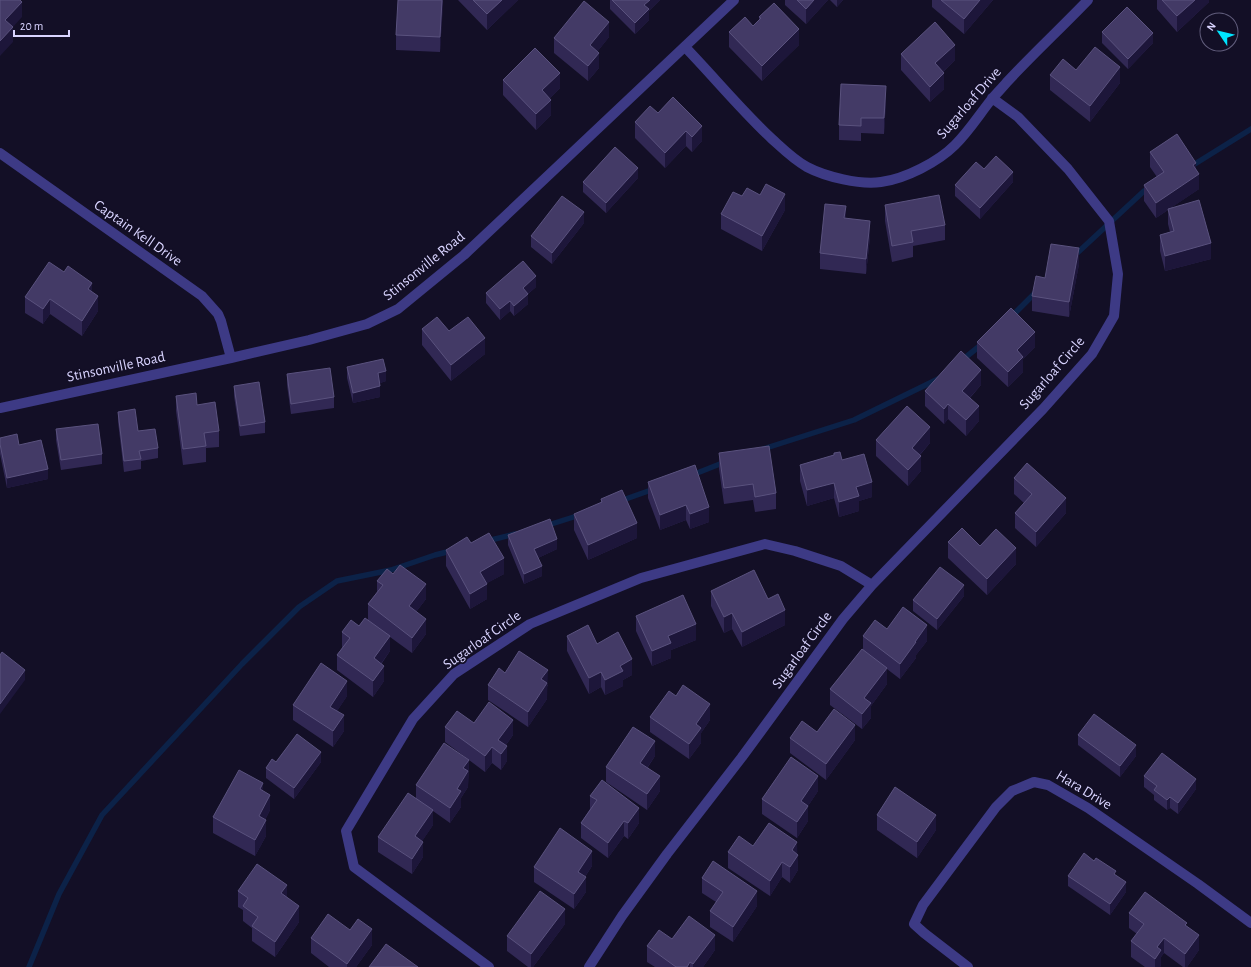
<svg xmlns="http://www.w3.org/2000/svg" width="1251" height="967" viewBox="0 0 1251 967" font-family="'Alegreya Sans',sans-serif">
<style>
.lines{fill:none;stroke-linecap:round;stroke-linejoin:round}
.stream{stroke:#0c2248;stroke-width:5.5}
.minor{stroke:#3d3a85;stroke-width:10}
.wall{fill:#312854}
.shaded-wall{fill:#1d163a}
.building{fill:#433a66;stroke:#5a527e}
.labels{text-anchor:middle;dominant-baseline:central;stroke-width:3.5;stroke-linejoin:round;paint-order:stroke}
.street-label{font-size:15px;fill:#d9d4ff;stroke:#130f26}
</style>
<rect width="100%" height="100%" fill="#130f26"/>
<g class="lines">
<!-- stream -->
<path class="stream" d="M1190,167l61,-38
M1074,256l70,-65 7,-3
M1011,317l26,-26
M961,361l21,-17
M763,449l91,-29 86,-42
M692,475l33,-13
M620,501l34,-12
M545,526l35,-11
M487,541l28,-7
M29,967l30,-73 43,-79 140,-151 57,-57 38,-26 54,-11 44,-15 16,-4"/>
<!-- minor -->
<path class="minor" d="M685,47c29,30 56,63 87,92 11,10 22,21 35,28 19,10 53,18 74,15 24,-3 57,-20 74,-37 14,-14 24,-30 36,-45 5,-6 11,-12 16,-18 26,-28 54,-54 81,-82
M0,153l202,143 16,18 3,7 10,37
M0,408l231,-50 78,-18 58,-16 31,-15 66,-54 270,-255
M872,585l171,-176 49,-55 22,-38 4,-42 -9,-53 -41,-52 -50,-52 -26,-19
M489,967l-135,-100 -8,-36 67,-112 41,-45 76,-50 111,-46 124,-34 30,7 46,15 31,19 -29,34 -101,138 -75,97 -45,62 -33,51
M968,967l-44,-34 -10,-9 9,-19 73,-98 16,-16 22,-9 14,3 40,23 110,76 53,39"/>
</g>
<!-- wall -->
<path class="wall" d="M443,0l-3,52 -44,-2v-15z
M458,0h60l-31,30z
M610,0h50l-11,11v9l-14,14 -25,-25z
M785,0h43l-22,24 -21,-19z
M830,0h13l-6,7z
M932,0h61l-29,34 -32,-27z
M1157,0h52v2l-32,30 -20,-23z
M759,17l40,28 -37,36 -33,-34v-15l24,-6 6,-6z
M1102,32l51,11 -25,26 -26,-26z
M609,37l-12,15 2,16 -11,13 -34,-28v-15z
M901,54l54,6 -12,12 1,17 -14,13 -29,-32z
M1076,70l44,13 -30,39 -40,-32v-15z
M503,80l57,8 -10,10 1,17 -15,15 -33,-35z
M673,97l29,44 -10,11 -6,-6 -21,22 -30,-30v-16l23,-9z
M886,101l-2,33 -23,-1v8l-22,-1v-15z
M1150,152l46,17 3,20 -27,18 39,52 -46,12 -5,-20v-16l10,-3 -2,-8v-14l-12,8 -12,-17v-16l13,-8 -7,-10z
M984,169l29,13 -33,37 -25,-23v-11z
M638,178l-32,35 -23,-21v-10z
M885,205l60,20v15l-32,6v11l-21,5 -7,-41z
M785,210l-23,41 -41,-22v-15z
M846,218l24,19 -4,37 -46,-5v-16z
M584,223l-32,41 -21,-17v-11z
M1079,264l-10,53 -37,-6v-15l13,-18z
M536,287l-8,7v10l-14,12 -4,-5 -10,9 -14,-17v-10z
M92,292l6,19 -16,25 -32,-22 -7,10 -18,-11v-16z
M422,329l63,25 -34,27 -29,-36z
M977,342l58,5 -12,12v13l-15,15 -31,-29z
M347,367l39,14 -6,2v14l-27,6 -6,-25z
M287,374l47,23v11l-43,6 -4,-29z
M981,385l-11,13 9,23 -13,15 -18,-17 -4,5 -19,-18v-15z
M234,386l31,36v11l-25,3 -6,-40z
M176,396l21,9 22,26v16l-13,1v14l-23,3 -7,-54z
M118,412l20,19 20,17v10l-17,3v8l-17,3 -6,-50z
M56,429l46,25v10l-41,6 -5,-30z
M0,438l19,7 29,34 -41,9 -7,-34z
M876,440l54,3 -10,12 1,16 -13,15 -32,-30z
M719,453l57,40v16l-21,3 -2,-12 -29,4 -5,-35z
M834,453l8,7 30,37 -13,4v10l-20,6 -5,-19 -27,8 -7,-25v-16l34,-10z
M695,465l14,57 -19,7 -4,-9 -26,10 -12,-32v-16z
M1014,478l52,35 -30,34 -21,-19v-15l9,-10 -10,-9z
M601,499l36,39 -49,22 -14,-30v-16l27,-11z
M508,535l49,14 -19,9 4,18 -18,8 -16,-39z
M948,542l32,4 36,18 -29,31 -39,-37z
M471,543l33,31 -17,9v16l-17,10 -24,-43v-16z
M377,581l49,18 -10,13 10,22 -14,19 -22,-16v14l-8,12 2,18 -11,16 -36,-27v-15l5,-7v-16l17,-6 9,-6v-16l9,-12z
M711,591l57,8 17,26 -43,22 -10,-18 -8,4 -13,-27z
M964,596l-27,34 -24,-19v-11z
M636,616l60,24 -25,10v8l-19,8 -16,-35z
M887,629l40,12 -11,14v3l-16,21 -13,-10v15l-16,22v12l-9,11 -32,-24v-16l33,-39v-14z
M567,636l30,8 35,31 -9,5v6l-18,9 -4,-8 -12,7 -22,-43z
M505,673l43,12 -1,2v12l-19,28 -40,-27v-15z
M347,696l-10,15 7,20 -11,16 -40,-27v-15z
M650,717l60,3 -9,13v10l-12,16 -39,-27z
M474,723l39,12 -7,10 1,16 -6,9 -9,-7 -7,9 -40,-30v-15z
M817,732l38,8 -29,40 -36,-27v-15z
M1078,735l58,21 -16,21 -42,-32z
M655,756l-7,11 12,24 -13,19 -41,-28v-15z
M469,760l-1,27 -7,11v9l-11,16 -17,-12v14l-11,16 1,16 -11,17 -34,-22v-15l38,-39v-13z
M276,762h45l-27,37 -28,-21v-10z
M1144,776l52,13 -18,25 -8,-6 -3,2 -13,-10v-5l-10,-8z
M263,791l7,19 -5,10 1,16 -11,20 -42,-23v-16z
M818,791l-10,15v15l-11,17 -35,-24v-15z
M590,796l49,27 -11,16 -4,-3 -16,22 -27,-20v-15l9,-14z
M877,815l59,15 -19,28 -40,-28z
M753,846l44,8 1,16 -8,13 -8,-6 -12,19 -42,-28v-16z
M592,866l-7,11 1,15 -12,17 -40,-27v-15z
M1068,876h48l10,16 -16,23 -42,-29z
M702,878l55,28 -24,36 -23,-15v-16l6,-9 -14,-9z
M238,891l49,7 12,24 -24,35 -23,-16v-13l-9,-7v-11l-5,-3z
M1129,913l58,13 12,24 -12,17h-4l-19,-14 -3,4v8l-1,2h-15l-14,-10v-16l6,-7 -8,-6z
M565,924l-32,43h-5l-21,-16v-15z
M350,930l22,15 -16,22h-27l-18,-14v-15z
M672,939l43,11 -12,17h-48l-8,-5v-16z"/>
<!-- shaded-wall -->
<path class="shaded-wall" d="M442,0l1,8 -3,44v-15z
M502,0h16l-31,30v-16z
M650,0h10l-11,11v9l-14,14v-11l9,-18z
M814,0h14l-22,24v-15z
M837,0h6l-6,7z
M980,0h13l-29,34v-15z
M1195,0h14v2l-32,30v-16z
M22,2v15l-9,10v15l-13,14v-15l5,-21z
M609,22v15l-19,24v-16z
M799,29v16l-37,36v-15z
M1153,33v10l-25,26v-10z
M955,45v15l-20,19v-16z
M599,53v15l-11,13v-15z
M1120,67v16l-30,39v-16z
M560,73v15l-18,18v-16z
M944,73v16l-14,13v-15z
M886,86v15l-2,33v-16z
M551,100v15l-15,15v-16z
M702,126v15l-10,11v-15z
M686,131v15l-21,22v-15z
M1196,163v13l3,-2v15l-31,21v-1v1l-12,8v-15l37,-38z
M638,168v10l-32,35v-10z
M1013,172v10l-33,37v-11z
M785,194v16l-23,41v-15z
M846,206v15l-2,-3z
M584,212v11l-32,41v-11z
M870,221v16l-4,37v-15z
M1211,243v16l-46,12v-15z
M1079,248v16l-10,53v-15z
M536,276v11l-13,11v-10z
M92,283v15l-4,-9z
M528,294v10l-14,12v-10z
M98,296v15l-16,25v-15z
M50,299v15l-7,10v-15z
M510,301v10l-10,9v-11z
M1035,332v15l-12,12v13l-15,15v-15l9,-22z
M485,338v16l-34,27v-16z
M981,370v15l-19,21v-15z
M386,371v10l-8,3v-11z
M380,386v11l-27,6v-10z
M948,404v15l-4,5v-15z
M979,406v15l-13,15v-16z
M930,427v16l-18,20v-15z
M921,456v15l-13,15v-16z
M48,469v10l-41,9v-10z
M872,482v15l-13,4v10l-20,6v-15l17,-15z
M834,483v15l-27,8v-16z
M1066,498v15l-30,34v-15z
M686,505v15l-26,10v-15z
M709,507v15l-19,7v-15z
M637,523v15l-49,22v-15z
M557,539v10l-23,11v-11z
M1016,548v16l-29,31v-16z
M504,558v16l-24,13v-15z
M542,566v10l-18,8v-10z
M426,584v15l-17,22v-15z
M487,584v15l-17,10v-15z
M964,585v11l-27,34v-11z
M785,610v15l-43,22v-15z
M732,613v16l-8,4v-16z
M426,619v15l-14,19v-15z
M696,624v16l-25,10v8l-19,8v-15l16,-15z
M927,625v16l-11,14v3l-16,21v-15l15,-22z
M390,636v15l-16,22v-15z
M632,659v16l-9,5v6l-18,9v-15l15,-14z
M384,666v15l-11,16v-16z
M887,668v16l-16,22v12l-9,11v-15l2,-16z
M25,670v10l-25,34v-10z
M548,670l-1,29 -19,28v-15l13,-33z
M601,672v15l-12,7v-16z
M347,681v15l-17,26v-15z
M710,704v16l-9,13v10l-12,16v-15l7,-20z
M344,715v16l-11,16v-16z
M513,720v15l-13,18 -2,-13z
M855,725v15l-29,40v-16z
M655,741v15l-15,22v-15z
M1136,745v11l-16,21v-11z
M507,746v15l-6,9v-16z
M492,747v16l-7,9v-16z
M321,752v10l-27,37v-11z
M469,760l-1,27 -7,11v9l-11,16v-15l7,-19 6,-21z
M660,776v15l-13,19v-16z
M818,776v15l-10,15v15l-11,17v-16l4,-21z
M1196,779v10l-18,25v-11z
M263,783v15l-3,-9z
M270,795v15l-11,22v-16z
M1170,797v11l-3,2v-10z
M639,808v15l-11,16v-16z
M433,810v15l-18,27v-16z
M936,815v15l-19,28v-16z
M266,820v16l-11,20v-16z
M624,821v15l-16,22v-15z
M423,842v15l-11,17v-15z
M797,842l1,28 -8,13v-16l2,-17z
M592,851v15l-14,21v-15z
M782,862v15l-12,19v-15z
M586,877v15l-12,17v-15z
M1126,882v10l-16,23v-11z
M287,885v15l-6,-7z
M757,891v15l-24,36v-15z
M299,906v16l-24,35v-15z
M565,909v15l-32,43h-2v-13z
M372,929v16l-16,22h-9v-3z
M715,935v15l-12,17h-10v-3z
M1199,935v15l-12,17h-2v-13z
M1164,938v15l-3,4v8l-1,2h-5v-8l2,-12z
M690,962v5h-3z"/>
<!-- building -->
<path class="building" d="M0,0h20l2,2 -17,18 8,7 -13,14z
M398,0h44l-2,37 -44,-2z
M473,0h29l-15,14z
M612,0h38l-6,5 5,4 -14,14z
M797,0h17l-8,9z
M941,0h39l-16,19z
M1162,0h33l-18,16z
M584,1l25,21 -19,23 9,8 -11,13 -34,-28z
M774,3l25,26 -37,37 -33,-34 16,-15 8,9 8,-8 -2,-1z
M1127,7l26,26 -25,26 -26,-27z
M935,22l20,23 -20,18 9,10 -14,14 -29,-33z
M1095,47l25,20 -30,39 -40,-31 13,-16 13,11z
M535,48l25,25 -18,17 9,10 -15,14 -33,-34z
M841,84l45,2 -2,32h-23v8l-22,-1z
M673,97l29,29 -10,11 -6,-6 -21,22 -30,-31 15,-16 8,7z
M1177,134l19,29 -3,2 6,9 -43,29 -12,-18 20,-13 -14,-20z
M615,147l23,21 -32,35 -23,-21z
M996,156l17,16 -33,36 -25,-23 21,-23 8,7z
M766,184l19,10 -23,42 -41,-22 12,-22 9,4 5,-8 13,7z
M939,195l6,30 -34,6 2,11 -21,4 -7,-41z
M562,196l22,16 -32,41 -21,-17z
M1199,200l12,43 -46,13 -5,-21 14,-4 -6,-22z
M825,204l21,2 -2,12 26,3 -4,38 -46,-6z
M1051,244l28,4 -10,54 -37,-6 4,-20 9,2z
M523,261l13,15 -13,12 5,6 -14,12 -4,-5 -10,8 -14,-16z
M49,262l15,10 4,-6 24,17 -4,6 10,7 -16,25 -32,-22 -7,10 -18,-12z
M1011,308l24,24 -18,18 6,7 -15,15 -31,-30z
M437,317l12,14 19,-14 17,21 -34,27 -29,-36z
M961,351l20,19 -19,21 17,15 -13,14 -18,-16 -4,5 -19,-18z
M383,359l3,12 -8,2 2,13 -27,7 -6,-26z
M330,368l4,29 -43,7 -4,-30z
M259,382l6,40 -25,4 -6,-40z
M196,393l1,12 18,-3 4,29 -15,2 2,13 -23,3 -7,-53z
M907,406l23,21 -18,21 9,8 -13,14 -32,-30z
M135,409l3,22 17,-2 3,19 -19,3 2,8 -17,2 -6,-49z
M98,424l4,30 -41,6 -5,-31z
M17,434l2,11 22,-5 7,29 -41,9 -7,-34v-6z
M769,446l7,47 -21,4 -2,-13 -29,4 -5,-35z
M840,452l2,8 22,-6 8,28 -16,5 3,9 -20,6 -5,-19 -27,7 -7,-25 34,-10v-2z
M1027,463l39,35 -30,34 -21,-19 17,-19 -18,-16z
M695,465l14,42 -19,7 -4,-9 -26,10 -12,-33z
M622,490l15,33 -49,22 -14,-31 28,-12 -1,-3z
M550,519l7,20 -23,10 8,17 -18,8 -16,-39z
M962,528l18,18 16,-17 20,19 -29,31 -39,-37z
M489,533l15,25 -24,14 7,12 -17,10 -24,-44 21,-13 4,6z
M400,565l26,19 -17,22 17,13 -14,19 -44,-34 15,-19 -6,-4 10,-12 6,5z
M940,567l24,18 -27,34 -24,-19z
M754,570l14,29 10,-5 7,16 -43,22 -10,-19 -8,4 -13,-26z
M683,595l13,29 -28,12 3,7 -19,8 -16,-35z
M903,607l24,18 -12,17h1l-16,22 -37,-28 12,-16 12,9z
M365,618l25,18 -16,22 10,8 -11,15 -36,-26 13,-17 -8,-6 9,-12 8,6z
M588,625l9,19 21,-12 14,27 -12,7 3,5 -18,9 -4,-8 -12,6 -22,-42z
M862,649l25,19 -23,30 7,5 -9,11 -32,-25z
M519,651l29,19 -7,9 6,4 -19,29 -40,-27 11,-17 6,5z
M2,652l23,18 -25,34v-49z
M321,663l26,18 -17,26 14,8 -11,16 -40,-26z
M683,685l27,19 -14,20 5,4 -12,16 -39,-27 19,-26 7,5z
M489,702l24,18 -15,20 9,6 -6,8 -9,-7 -7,9 -40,-29 12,-16 17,12z
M834,709l21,16 -29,39 -36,-26 12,-17 15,11z
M1094,714l42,31 -16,21 -42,-31z
M633,727l22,14 -15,22 20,13 -13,18 -41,-27z
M297,734l24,18 -27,36 -28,-20 6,-9 4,3z
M444,743l25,17 -6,8 5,3 -11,18 4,2 -11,17 -34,-23z
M1162,753l34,26 -18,24 -8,-6 -3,3 -13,-10 3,-4 -13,-10z
M791,757l27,19 -17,25 7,5 -11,16 -35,-23z
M239,770l24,13 -3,6 10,6 -11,21 7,4 -11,20 -42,-23z
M602,780l37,28 -11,15 -4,-2 -16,22 -27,-20 16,-23 -7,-4z
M895,787l41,28 -19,27 -40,-27z
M408,793l25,17 -18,26 8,6 -11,17 -34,-22z
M769,823l28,19 -5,8 6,5 -8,12 -8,-5 -12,19 -42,-29 11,-16 14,10z
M560,828l32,23 -14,21 8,5 -12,17 -40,-27z
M1084,853l10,8 2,-3 20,13 -2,3 12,8 -16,22 -42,-28z
M713,861l44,30 -24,36 -23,-16 13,-19 -21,-14z
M257,864l30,21 -6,8 18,13 -24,36 -23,-16 6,-9 -15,-11 5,-8 -10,-7z
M540,891l25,18 -34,45 -24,-18z
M1145,892l42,31 -2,2 14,10 -14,19 -21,-16 -7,9 4,3 -6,9 -24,-18 13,-17 -15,-11z
M328,914l22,16 8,-11 14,10 -25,35 -36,-26z
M689,916l26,19 -22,29 -3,-2 -3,5h-11l-29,-21 12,-16 13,9z
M386,944l32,23h-49z"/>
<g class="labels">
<!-- street labels -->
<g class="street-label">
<text transform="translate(969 103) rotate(-49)">Sugarloaf Drive</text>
<text transform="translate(138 233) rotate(35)">Captain Kell Drive</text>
<text transform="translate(424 266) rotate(-39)">Stinsonville Road</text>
<text transform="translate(116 367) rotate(-12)">Stinsonville Road</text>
<text transform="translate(1052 373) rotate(-49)">Sugarloaf Circle</text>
<text transform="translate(482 640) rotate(-35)">Sugarloaf Circle</text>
<text transform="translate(802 650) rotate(-54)">Sugarloaf Circle</text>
<text transform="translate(1084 790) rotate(31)">Hara Drive</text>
</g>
</g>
<!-- north arrow -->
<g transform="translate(1219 32) rotate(305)"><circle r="19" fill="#130f26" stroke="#625e7d"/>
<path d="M0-3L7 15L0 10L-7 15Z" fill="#00e5ff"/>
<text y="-6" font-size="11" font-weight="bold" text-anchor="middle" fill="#d9d4ff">N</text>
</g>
<!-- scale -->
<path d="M14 30v6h55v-6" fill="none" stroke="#d9d4ff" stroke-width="2"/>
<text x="20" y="30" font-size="12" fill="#d9d4ff" stroke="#130f26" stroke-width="3" paint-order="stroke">20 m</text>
</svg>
